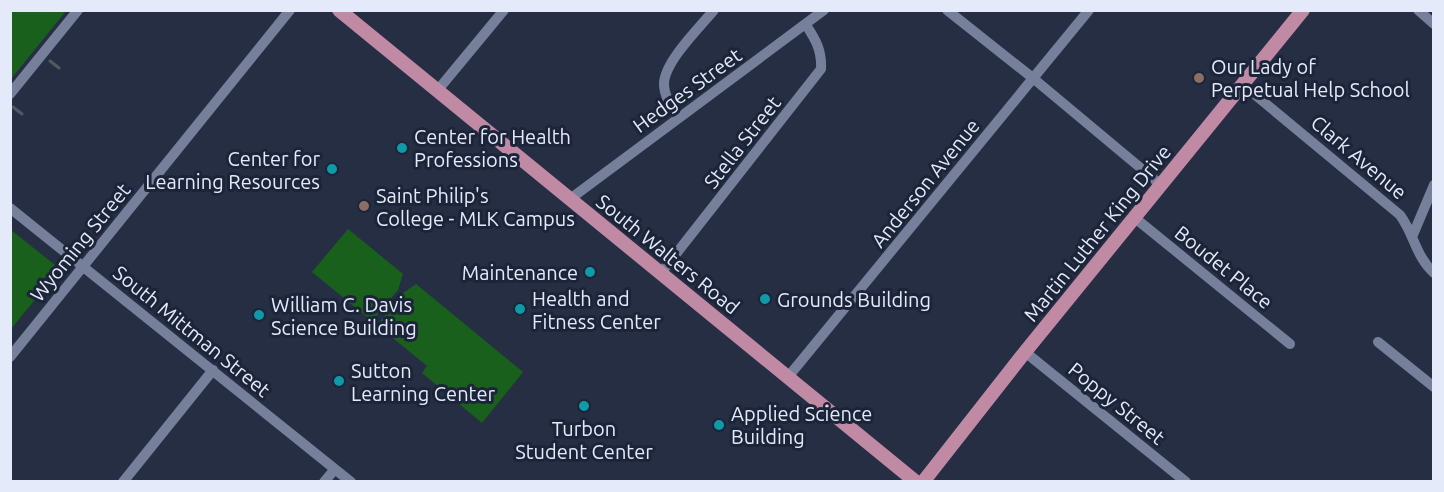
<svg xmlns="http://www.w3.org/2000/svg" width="1444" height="492" viewBox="0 0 1444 492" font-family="Ubuntu,sans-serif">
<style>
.green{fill:#19601d}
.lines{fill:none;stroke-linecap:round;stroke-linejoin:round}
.stream{stroke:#4c5b62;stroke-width:3}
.minor{stroke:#76809a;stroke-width:10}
.major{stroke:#c08aa5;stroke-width:14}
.education-dot{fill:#8d6e63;stroke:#1c2439;stroke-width:2}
.culture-dot{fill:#0f9aa8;stroke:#1c2439;stroke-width:2}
.labels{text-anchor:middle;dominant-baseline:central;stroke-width:6;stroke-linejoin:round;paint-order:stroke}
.poi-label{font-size:20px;fill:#e4eaf9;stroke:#1c2439;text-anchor:start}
.street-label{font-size:20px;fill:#e4eaf9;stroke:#1c2439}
</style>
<rect width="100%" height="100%" fill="#262e44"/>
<!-- green -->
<path class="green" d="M11,10l55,1 -55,68 -1,-68z
M348,229l55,45 -5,16 -26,31 -60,-49z
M11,230l49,39 -49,60 -1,-98z
M416,284l107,88 -41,51 -60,-50 5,-7 -50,-41 26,-32z"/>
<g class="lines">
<!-- stream -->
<path class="stream" d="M50,61l9,7
M13,107l9,7"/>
<!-- minor -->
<path class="minor" d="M947,10l87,69 127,106
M1418,10l16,14
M1242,84l158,131c14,19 16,42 34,58
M437,91l67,-81
M10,94l68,-84
M678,118c-6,-10 -14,-22 -14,-34 0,-22 36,-57 50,-74
M570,199l254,-189
M10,208l341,274
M1135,218l155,126
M1412,237l22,-52
M661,273l160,-204c1,-18 -5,-29 -15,-44
M1378,342l56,45
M1025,352l161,130
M10,357l280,-347
M788,377l301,-367
M123,482l90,-112
M324,482l11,-13"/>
<!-- major -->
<path class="major" d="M339,10l577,472
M923,482l102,-130 278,-342"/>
</g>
<!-- markers -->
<g class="education-dot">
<circle cx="1199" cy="78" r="6"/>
<circle cx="364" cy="206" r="6"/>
</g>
<g class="culture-dot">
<circle cx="402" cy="148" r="6"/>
<circle cx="332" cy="169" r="6"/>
<circle cx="590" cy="272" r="6"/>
<circle cx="765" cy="299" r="6"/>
<circle cx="520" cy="309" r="6"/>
<circle cx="259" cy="315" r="6"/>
<circle cx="339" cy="381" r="6"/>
<circle cx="584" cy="406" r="6"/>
<circle cx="719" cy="425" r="6"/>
</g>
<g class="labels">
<!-- poi labels -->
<g class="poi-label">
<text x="1211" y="66">Our Lady of<tspan x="1211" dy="23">Perpetual Help School</tspan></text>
<text x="414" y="136">Center for Health<tspan x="414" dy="23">Professions</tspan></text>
<text x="320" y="158" text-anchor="end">Center for<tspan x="320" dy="23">Learning Resources</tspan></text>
<text x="376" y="195">Saint Philip's<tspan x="376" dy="23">College - MLK Campus</tspan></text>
<text x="578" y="272" text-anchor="end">Maintenance</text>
<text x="532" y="298">Health and<tspan x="532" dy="23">Fitness Center</tspan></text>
<text x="777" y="299">Grounds Building</text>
<text x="271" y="304">William C. Davis<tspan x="271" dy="23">Science Building</tspan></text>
<text x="351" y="370">Sutton<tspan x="351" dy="23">Learning Center</tspan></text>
<text x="731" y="413">Applied Science<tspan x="731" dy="23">Building</tspan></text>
<text x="584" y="428" text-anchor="middle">Turbon<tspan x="584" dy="23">Student Center</tspan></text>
</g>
<!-- street labels -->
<g class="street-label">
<text transform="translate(687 90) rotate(-36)">Hedges Street</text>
<text transform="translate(742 142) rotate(-52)">Stella Street</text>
<text transform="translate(1359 157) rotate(40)">Clark Avenue</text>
<text transform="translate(925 183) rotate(-51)">Anderson Avenue</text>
<text transform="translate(1097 233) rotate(-51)">Martin Luther King Drive</text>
<text transform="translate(80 242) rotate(-51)">Wyoming Street</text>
<text transform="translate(668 254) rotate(39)">South Walters Road</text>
<text transform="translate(1224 267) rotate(39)">Boudet Place</text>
<text transform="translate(192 331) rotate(39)">South Mittman Street</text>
<text transform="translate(1117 403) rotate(39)">Poppy Street</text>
</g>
</g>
<!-- border -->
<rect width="1444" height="492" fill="none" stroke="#e4eaf9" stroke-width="24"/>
</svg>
